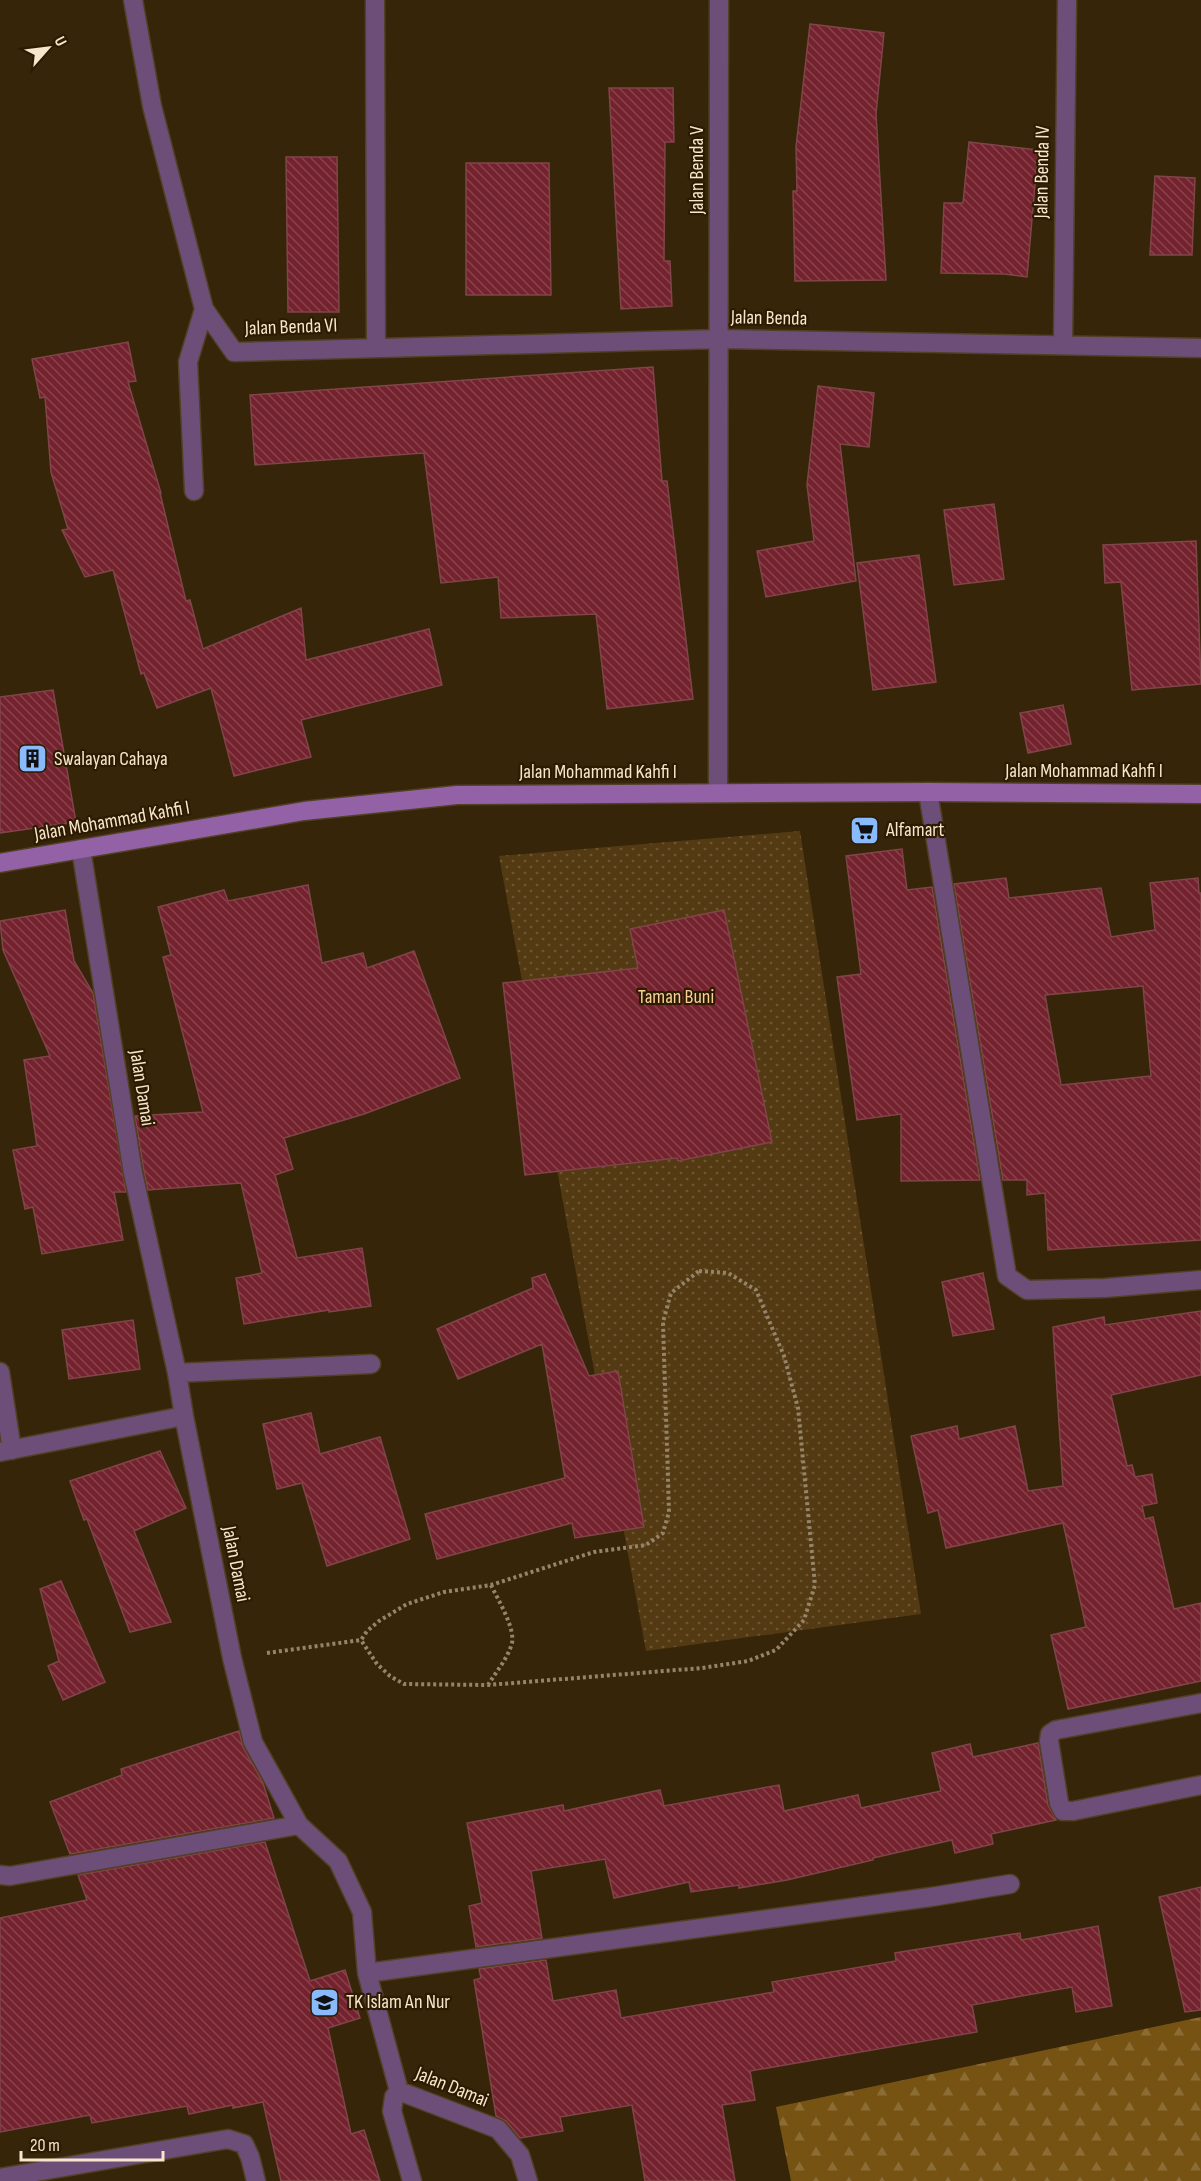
<svg xmlns="http://www.w3.org/2000/svg" width="1201" height="2181" viewBox="0 0 1201 2181" font-family="'Sofia Sans Condensed',sans-serif">
<style>
.forest{fill:url(#forest-firs)}
.park{fill:url(#park-dots)}
.building{fill:url(#building-back-hatch);stroke:#804549;stroke-width:1.5;fill-rule:evenodd}
.lines{fill:none;stroke-linecap:round;stroke-linejoin:round}
.street-casing{stroke:#514024;stroke-width:21}
.secondary-casing{stroke:#514024;stroke-width:21}
.path{stroke:#968469;stroke-width:4;stroke-dasharray:3 3;stroke-linecap:butt}
.street{stroke:#6d4e79;stroke-width:18}
.secondary{stroke:#9361a6;stroke-width:18}
.labels{text-anchor:middle;dominant-baseline:central;stroke-width:4.5;stroke-linejoin:round;paint-order:stroke}
.street-label{font-size:20px;fill:#f8e5cb;stroke:#2c1b01}
.poi-label{font-size:20px;fill:#f8e5cb;stroke:#2c1b01;text-anchor:start}
.park-label{font-size:20px;fill:#f8d097;stroke:#2c1b01}
</style>
<defs>
<pattern id="forest-firs" width="22" height="20" patternUnits="userSpaceOnUse" patternTransform="scale(1.5)"><rect width="22" height="20" fill="#775313"/><path d="M5 1l3.5 6h-7zM16 11l3.5 6h-7z" fill="#8b6c34"/></pattern>
<pattern id="park-dots" width="8" height="8" patternUnits="userSpaceOnUse" patternTransform="scale(1.5)"><rect width="8" height="8" fill="#533a13"/><path d="M2 2h.1M6 6h.1" fill="none" stroke="#6c5634" stroke-width="1.8" stroke-linecap="round"/></pattern>
<pattern id="building-back-hatch" width="6" height="6" patternUnits="userSpaceOnUse" patternTransform="scale(1.5)"><rect width="6" height="6" fill="#73222e"/><path d="M-1 5l2 2M0 0l6 6M5-1l2 2" fill="none" stroke="#88424b"/></pattern>
</defs>
<rect width="100%" height="100%" fill="#362509"/>
<!-- forest -->
<path class="forest" d="M1201,2017v164h-410l-15,-74z"/>
<!-- park -->
<path class="park" d="M800,831l121,783 -275,37 -147,-795z"/>
<!-- building -->
<path class="building" d="M810,24l74,9 -8,81 10,166 -91,1 -2,-90h4l-1,-44z
M609,88h64l1,54h-9l-1,119h6l2,45 -51,3z
M969,142l69,8 -11,127 -23,-3 -63,-1 3,-70h19z
M286,157h51l2,155h-51z
M466,163h83l2,132h-85z
M1155,176l40,2 -3,77h-42z
M128,342l8,39 -8,1 33,111h-1l26,108 4,-1 13,49 98,-41 5,52 123,-31 13,56 -141,35 10,37 -77,19 -23,-88 -54,20 -13,-35 -3,1 -28,-104 -28,7 -23,-47 6,-1 -17,-57 -6,-75 -5,1 -8,-39z
M653,367l9,114h5l26,218 -86,10 -11,-95 -95,4 -3,-41 -57,6 -17,-130 -169,12 -5,-70z
M818,386l56,7 -5,54 -29,-3 16,137 -90,16 -9,-46 57,-10 -7,-56z
M994,504l10,75 -50,6 -10,-75z
M1196,541l5,143 -69,6 -11,-108 -16,1 -2,-38z
M919,555l17,127 -63,8 -16,-127z
M53,690l23,132 -76,11v-136z
M1063,705l8,39 -43,9 -8,-40z
M902,849l5,41 25,-3 48,293 -79,1v-67l-44,6 -20,-143 24,-3 -15,-118z
M1006,878l3,20 92,-10 10,49 44,-7 -5,-47 48,-5 1,15h2v347l-153,10 -3,-57 -18,2v-15h-24l-49,-296zM1143,986l8,90 -90,9 -16,-90z
M308,885l14,78 41,-10 4,15 47,-17 46,127 -96,36 -80,24 9,31 -18,6 22,83 65,-10 9,58 -42,6v-2l-85,14 -8,-46 26,-5 -21,-90 -93,7 -4,-19 -9,-55 68,-4 -40,-155 8,-2 -13,-48 66,-17 4,11z
M65,910l9,51 19,32 33,199h-12l9,48 -81,14 -9,-47 -8,2 -12,-59 24,-4 -13,-86 26,-4 -47,-106 -3,-29z
M724,910l48,232 -94,19 -1,-3 -152,17 -22,-192 135,-15 -8,-39z
M983,1273l11,56 -41,7 -11,-54z
M545,1274l44,102 29,-5 26,156 -69,11 -3,-15 -135,36 -12,-45 140,-36 -23,-134 -84,35 -21,-50 96,-41 -1,-10z
M1201,1311v64l-90,20 16,71 5,-1 3,12 17,-3 5,29 -15,3 3,13 8,-2 21,92 27,-6v78l-133,28 -17,-74 35,-8 -23,-104 -117,25 -8,-38 -10,3 -17,-77 46,-10 2,13 56,-13 13,65 35,-5 -10,-159 51,-10 1,8z
M133,1320l7,49 -71,10 -7,-49z
M311,1413l9,41 60,-17 30,102 -83,27 -25,-83 -25,6 -14,-65z
M160,1451l26,57 -52,23 37,91 -41,10 -43,-113 -3,1 -14,-39z
M61,1581l44,101 -42,18 -15,-34 11,-5 -19,-72z
M239,1731l4,16 20,36 11,35 -204,36 -20,-52 72,-27 -1,-6z
M1038,1743l10,62 8,15 -65,14 2,10 -38,9 -3,-13 -79,18v2l-86,20 -48,8v-3l-48,7 -2,-10 -75,16 -9,-39 -74,12 11,67 -66,9 -7,-41 13,-3 -15,-80 96,-18 1,6 96,-21 4,16 115,-21 5,26 74,-16 3,13 80,-17 -9,-38 38,-9 3,13z
M265,1842l45,139 35,-11 15,48 -32,10 23,106 13,-4 16,51h-99l-18,-79 -30,6v-3l-44,9 -2,-8 -95,17 -2,-8 -90,17v-214l87,-18 -9,-25z
M1201,1887v123l-16,2 -26,-115z
M1098,1926l14,80 -36,6 -4,-25 -100,18 5,27 -227,39 5,29 -33,5 13,76h-90l-13,-76 -72,12 3,14 -43,7 -14,-17 -10,-5 -22,-136 7,-2 -2,-9 67,-9 7,41 63,-11 5,28 153,-26 -2,-10 124,-21 -1,-8 125,-20 1,7z"/>
<g class="lines">
<defs>
<path id="street" d="M133,0l19,106 52,203 30,43 485,-13 482,9
M375,0l1,347
M1063,345l4,-345
M194,491l-6,-129 16,-53
M928,792l79,484 20,14 78,-2 96,-8
M718,793l1,-793
M81,849l52,324 44,200 7,43 48,242 21,84 46,83 39,36 24,51 5,61 32,118
M0,1372l12,78
M177,1373l194,-9
M0,1452l184,-36
M1201,1703l-145,27 -6,4 -1,7 10,62 4,8h10l128,-26
M0,1875l10,1 289,-51
M367,1973l564,-76 79,-13
M399,2091l99,38 22,26 8,26
M399,2091l-5,6 -2,14 20,70
M0,2178l228,-39 16,5 6,13 6,24"/>
<path id="secondary" d="M0,863l304,-52 153,-16 471,-3 273,2"/>
</defs>
<!-- street casing -->
<use href="#street" class="street-casing"/>
<!-- secondary casing -->
<use href="#secondary" class="secondary-casing"/>
<!-- path -->
<path class="path" d="M699,1271l29,2 28,17 28,66 14,52 17,177 -11,35 -28,30 -28,11 -46,7 -214,17 -84,-1 -14,-8 -13,-12 -16,-24 6,-9 12,-10 28,-17 37,-12 47,-7 103,-33 52,-7 17,-12 6,-21 -6,-190 8,-29z
M267,1653l94,-13
M488,1685c8,-13 20,-27 24,-42 3,-16 -14,-43 -21,-58"/>
<!-- street -->
<use href="#street" class="street"/>
<!-- secondary -->
<use href="#secondary" class="secondary"/>
</g>
<!-- icons -->
<defs>
<symbol id="building-square" viewBox="-11 -11 22 22"><rect x="-9" y="-9" width="18" height="18" rx="4" fill="#89bafc" stroke="#2c1b01"/><path d="M-4-6H4V6H1V3H-1V6H-4ZM-2.5-4.3h1.7v1.8h-1.7ZM.8-4.3h1.7v1.8H.8ZM-2.5-1h1.7V.8h-1.7ZM.8-1h1.7V.8H.8Z" fill="#111"/></symbol>
<symbol id="supermarket-square" viewBox="-11 -11 22 22"><rect x="-9" y="-9" width="18" height="18" rx="4" fill="#89bafc" stroke="#2c1b01"/><path d="M-6-5.5h2.5l.6 2H6L4.5 2H-2.5L-4.4-4H-6ZM-1.5 3.2a1.3 1.3 0 1 0 .1 0ZM3 3.2a1.3 1.3 0 1 0 .1 0Z" fill="#111"/></symbol>
<symbol id="school-square" viewBox="-11 -11 22 22"><rect x="-9" y="-9" width="18" height="18" rx="4" fill="#89bafc" stroke="#2c1b01"/><path d="M0-5L7-2L0 1L-7-2ZM-4 1L0 2.5L4 1V4Q0 6-4 4Z" fill="#111"/></symbol>
</defs>
<g fill-rule="evenodd">
<use href="#building-square" x="16" y="742" width="33" height="33"/>
<use href="#supermarket-square" x="848" y="814" width="33" height="33"/>
<use href="#school-square" x="308" y="1986" width="33" height="33"/>
</g>
<g class="labels">
<!-- street labels -->
<g class="street-label">
<text transform="translate(697 170) rotate(-90)">Jalan Benda V</text>
<text transform="translate(1042 172) rotate(-89)">Jalan Benda IV</text>
<text transform="translate(769 318) rotate(1)">Jalan Benda</text>
<text transform="translate(291 327) rotate(-2)">Jalan Benda VI</text>
<text x="1084" y="771">Jalan Mohammad Kahfi I</text>
<text x="598" y="772">Jalan Mohammad Kahfi I</text>
<text transform="translate(112 821) rotate(-10)">Jalan Mohammad Kahfi I</text>
<text transform="translate(142 1088) rotate(81)">Jalan Damai</text>
<text transform="translate(236 1564) rotate(79)">Jalan Damai</text>
<text transform="translate(452 2087) rotate(22)">Jalan Damai</text>
</g>
<!-- poi labels -->
<g class="poi-label">
<text x="54" y="759">Swalayan Cahaya</text>
<text x="886" y="830">Alfamart</text>
<text x="346" y="2002">TK Islam An Nur</text>
</g>
<!-- park labels -->
<g class="park-label">
<text x="676" y="997">Taman Buni</text>
</g>
</g>
<!-- north arrow -->
<g transform="translate(48 48) rotate(62)" stroke="#2c1b01" stroke-width="4.5" paint-order="stroke">
<path d="M0-4.5L10 22L0 15L-10 22Z" fill="#f8e5cb"/>
<text y="-9" font-size="16" font-weight="bold" text-anchor="middle" fill="#f8e5cb">U</text>
</g>
<!-- scale -->
<path d="M21 2151v9h142v-9" fill="none" stroke="#f8e5cb" stroke-width="3"/>
<text x="30" y="2151" font-size="18" fill="#f8e5cb" stroke="#2c1b01" stroke-width="4.5" paint-order="stroke">20 m</text>
</svg>
